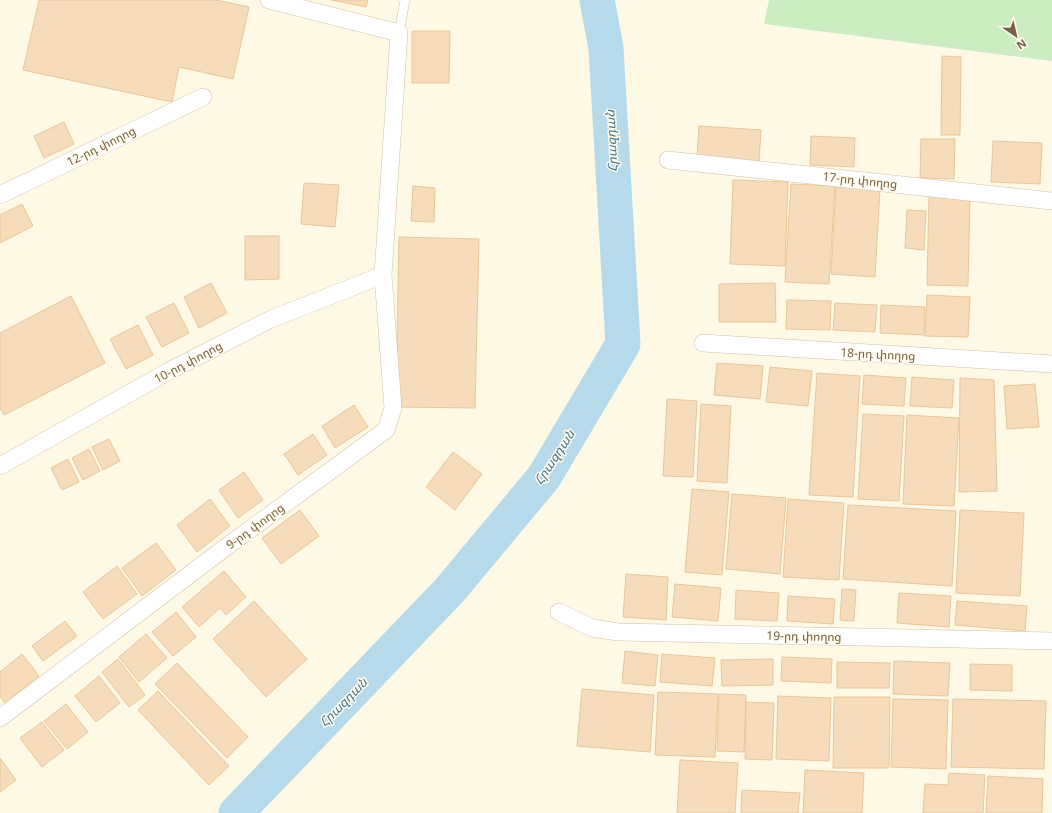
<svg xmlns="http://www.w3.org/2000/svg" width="1052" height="813" viewBox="0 0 1052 813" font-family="'Noto Sans','Noto Sans Armenian',sans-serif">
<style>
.green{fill:#ccedc1}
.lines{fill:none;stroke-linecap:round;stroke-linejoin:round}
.river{stroke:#b7daea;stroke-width:35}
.building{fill:#f6dcba;stroke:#eac699}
.service-casing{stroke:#d1c1a9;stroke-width:10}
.minor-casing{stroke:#d1c1a9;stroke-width:18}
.service{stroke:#fff;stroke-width:9}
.minor{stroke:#fff;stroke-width:17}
.labels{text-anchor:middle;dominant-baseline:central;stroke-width:3;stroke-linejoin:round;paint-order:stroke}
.street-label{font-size:12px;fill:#796247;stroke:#fffbed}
.water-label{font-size:13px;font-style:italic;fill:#427996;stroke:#fffbed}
</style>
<rect width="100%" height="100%" fill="#fef9e4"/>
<!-- green -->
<path class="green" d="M769,0h283v61l-288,-37z"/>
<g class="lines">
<!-- river -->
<path class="river" d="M236,813l213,-222 95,-114 79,-133 -17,-296 -9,-48"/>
</g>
<!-- building -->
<path class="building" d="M39,0h177l33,7 -16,72 -54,-12 -7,35 -149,-32z
M331,0h37l-2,7z
M412,31h38l-1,52h-37z
M942,56l19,1 -1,78h-19z
M64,122l10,22 -30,14 -10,-22z
M699,126l62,4 -2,31 -62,-4z
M811,136l44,2 -1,29 -44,-2z
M921,139h34l-1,40 -34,-1z
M993,141l49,2 -2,41 -49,-2z
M733,180l55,2 -3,84 -55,-2z
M304,183l35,2 -4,42 -34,-3z
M791,184l44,2 -6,98 -44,-2z
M413,186l22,2 -1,34 -23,-1z
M836,187l44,2 -5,88 -44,-3z
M929,195l41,1 -2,90 -41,-1z
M22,204l11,22 -33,17v-28z
M907,210l19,1 -2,39 -19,-2z
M245,236h34v43l-34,1z
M399,237l80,2 -4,169 -79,-1z
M211,283l16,30 -28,15 -15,-31z
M775,283l1,39h-57v-38z
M927,295l43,2 -2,40 -43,-1z
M71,296l34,67 -101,52 -4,-7v-75z
M787,300l44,1 -1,29 -44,-1z
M174,303l15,30 -27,14 -16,-30z
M835,303l42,2 -2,27 -42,-2z
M881,305l44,2 -1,28 -44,-2z
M138,325l15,30 -27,14 -16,-30z
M717,363l46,3 -3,33 -46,-4z
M770,367l42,4 -4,35 -42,-4z
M817,373l43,3 -7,121 -44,-2z
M864,375l42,3 -2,28 -42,-2z
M912,377l42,3 -2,28 -42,-2z
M960,378l34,2 3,111 -38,1z
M1035,384l4,43 -32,2 -3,-43z
M667,399l30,2 -4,76 -30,-1z
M701,404l30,2 -4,77 -30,-2z
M354,405l14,22 -33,21 -13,-22z
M863,414l41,2 -5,85 -41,-2z
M907,415l52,3 -5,88 -51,-2z
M313,434l14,21 -29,20 -14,-21z
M109,439l11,22 -17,9 -11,-23z
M89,449l11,22 -17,9 -11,-22z
M453,452l29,22 -27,36 -29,-23z
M68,459l11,23 -17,8 -11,-22z
M244,472l19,28 -25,18 -19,-28z
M692,489l37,3 -7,83 -37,-3z
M732,494l54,4 -6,76 -54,-5z
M210,499l20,27 -33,26 -20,-27z
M788,499l56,4 -5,77 -56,-3z
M848,505l108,6 -4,75 -109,-7z
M300,510l19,26 -38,28 -19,-26z
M960,510l64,3 -4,83 -64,-3z
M156,543l20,27 -34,26 -20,-28z
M117,566l20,28 -34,25 -20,-27z
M224,571l22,26 -20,18 -6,-7 -21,19 -17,-20z
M626,574l42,3 -2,43 -43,-3z
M675,584l46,4 -3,33 -46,-4z
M842,589l14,1 -2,31 -14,-1z
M736,590l43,3 -2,28 -42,-2z
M899,593l52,3 -2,31 -52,-4z
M788,596l47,3 -2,25 -46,-3z
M254,601l53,58 -41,38 -53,-58z
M957,601l70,5 -2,25 -70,-6z
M176,612l20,25 -23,19 -21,-24z
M65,621l12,15 -34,25 -11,-15z
M146,634l21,24 -28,24 -20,-25z
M625,651l33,4 -3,31 -33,-3z
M22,654l17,22 -34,27 -5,-7v-24z
M662,654l53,4 -3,28 -52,-4z
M782,657l50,2 -1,24 -50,-2z
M118,659l27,36 -16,12 -27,-35z
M773,659v26l-51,1 -1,-26z
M894,661l56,2 -2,33 -55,-2z
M837,662l53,1 -1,25h-52z
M177,663l71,74 -21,21 -72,-74z
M970,664l42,1v26l-42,-1z
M99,676l21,27 -24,19 -21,-26z
M582,689l72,6 -4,57 -73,-6z
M158,691l71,75 -20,19 -71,-75z
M658,692l60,2 -3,63 -60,-2z
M719,694l27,1 -2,57 -27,-1z
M778,696l53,2 -2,63 -53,-2z
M834,697h56l-1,71h-56z
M893,699l55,1 -2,69 -55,-2z
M953,699l93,2 -2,68 -93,-2z
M746,702l28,1 -2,57 -27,-1z
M66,704l22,28 -21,17 -23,-28z
M42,722l22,28 -22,17 -22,-29z
M0,758l16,22 -16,12z
M680,760l58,3 -3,50h-58z
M805,770l59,3 -2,40h-59z
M949,773l36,2 -2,38h-60l2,-29 23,1z
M988,776l55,3 -1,34h-56z
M742,790l58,3 -2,20h-57z"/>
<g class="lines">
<defs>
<path id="service" d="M399,33l6,-33"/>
<path id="minor" d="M668,160l384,41
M0,195l203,-98
M703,343l349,21
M0,466l169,-95 100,-51 114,-45
M559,612l33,16 26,4 434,9
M0,718l222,-168 164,-120 7,-22 -10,-133 16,-242 -130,-33"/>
</defs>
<!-- service casing -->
<use href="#service" class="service-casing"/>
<!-- minor casing -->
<use href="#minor" class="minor-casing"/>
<!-- service -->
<use href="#service" class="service"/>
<!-- minor -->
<use href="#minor" class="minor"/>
</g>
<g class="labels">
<!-- street labels -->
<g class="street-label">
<text transform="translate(101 146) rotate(-26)">12-րդ փողոց</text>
<text transform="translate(860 180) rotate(6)">17-րդ փողոց</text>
<text transform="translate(878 354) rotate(3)">18-րդ փողոց</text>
<text transform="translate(188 362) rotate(-28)">10-րդ փողոց</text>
<text transform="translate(255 526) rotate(-36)">9-րդ փողոց</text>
<text transform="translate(804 636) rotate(1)">19-րդ փողոց</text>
</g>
<!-- water labels -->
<g class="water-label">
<text transform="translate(611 141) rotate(-93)">Հրազդան</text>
<text transform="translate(554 457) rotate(-57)">Հրազդան</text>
<text transform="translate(343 702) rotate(-46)">Հրազդան</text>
</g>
</g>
<!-- north arrow -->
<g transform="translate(1016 36) rotate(146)" stroke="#fffbed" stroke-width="3" paint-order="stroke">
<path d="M0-3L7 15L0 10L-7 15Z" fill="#796247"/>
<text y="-6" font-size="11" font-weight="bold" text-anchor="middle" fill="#796247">N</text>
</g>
</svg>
